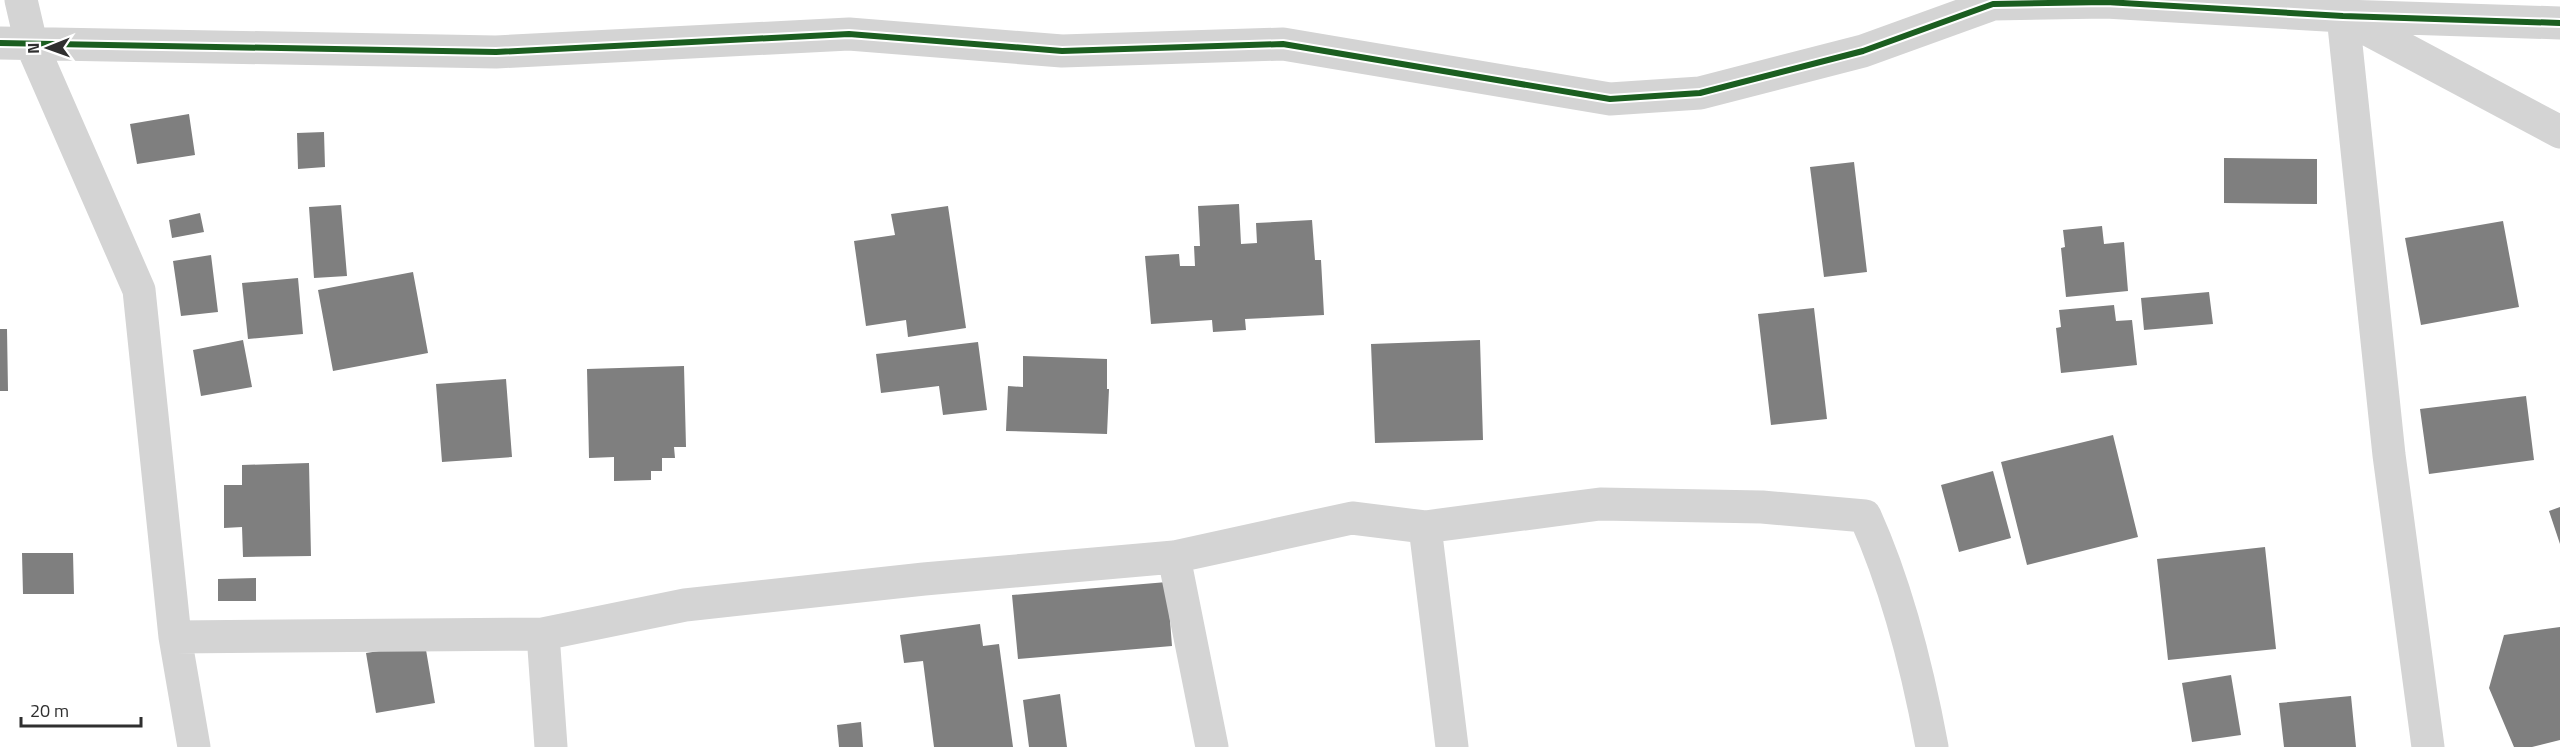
<svg xmlns="http://www.w3.org/2000/svg" width="2560" height="747" viewBox="0 0 2560 747" font-family="'Titillium Web',sans-serif">
<style>
.building{fill:#7f7f7f}
.lines{fill:none;stroke-linecap:round;stroke-linejoin:round}
.minor{stroke:#d4d4d4;stroke-width:33}
.cycleway-casing{stroke:#fff;stroke-width:10}
.cycleway{stroke:#1b5e20;stroke-width:6}
</style>
<rect width="100%" height="100%" fill="#fff"/>
<!-- building -->
<path class="building" d="M189,114l6,41 -58,9 -7,-40z
M324,132l1,35 -27,2 -1,-36z
M2224,158l93,1v45l-93,-1z
M1854,162l13,110 -43,5 -14,-110z
M1239,204l2,40 16,-1 -1,-20 56,-3 3,40h6l3,55 -79,4 1,11 -33,2 -1,-12 -61,4 -6,-68 34,-2 1,12h15l-1,-20h6l-2,-40z
M341,205l6,71 -33,2 -5,-71z
M948,206l18,122 -58,9 -2,-17 -40,6 -12,-85 41,-6 -4,-21z
M200,213l4,19 -32,6 -3,-18z
M2503,221l16,86 -98,18 -16,-87z
M2102,226l2,18 20,-2 4,49 -62,6 -5,-49 4,-1 -2,-17z
M211,255l7,57 -37,4 -8,-55z
M413,272l15,81 -95,18 -15,-81z
M298,278l5,56 -55,5 -6,-56z
M2209,292l4,32 -69,6 -3,-32z
M2114,305l2,16 16,-1 5,45 -76,8 -5,-45 5,-1 -2,-17z
M1814,308l13,111 -56,6 -13,-111z
M0,329h7l1,62h-8z
M243,340l9,47 -51,9 -8,-46z
M1480,340l3,100 -108,3 -4,-99z
M978,342l9,68 -44,5 -4,-29 -58,7 -5,-39z
M1023,356l84,3v30h2l-2,45 -101,-3 2,-45 15,1z
M684,366l2,81h-12l1,11h-13v13h-11v9l-37,1v-24l-25,1 -2,-89z
M506,379l6,78 -70,5 -6,-78z
M2526,396l8,64 -105,14 -9,-65z
M2113,435l25,102 -111,28 -26,-103z
M309,463l2,93 -68,1 -1,-30 -18,1v-43h18v-20z
M1993,471l18,67 -52,14 -18,-67z
M2560,507v37l-11,-33z
M2265,547l11,102 -108,11 -11,-101z
M22,553h51l1,41h-51z
M256,578v23h-38v-22z
M1167,582l5,64 -154,13 -6,-64z
M980,624l3,22 16,-2 14,103h-79l-11,-86 -19,2 -4,-28z
M2560,627v113l-28,7h-18l-25,-59 15,-53z
M425,644l10,59 -59,10 -10,-60z
M2231,675l10,60 -49,7 -10,-59z
M1060,694l7,53h-38l-6,-47z
M2351,696l5,51h-72l-5,-44z
M861,722l2,25h-24l-2,-22z"/>
<g class="lines">
<!-- minor -->
<path class="minor" d="M21,0l10,43 108,247 36,347 19,110
M2343,16l46,439 39,292
M2350,20l210,112
M0,43l496,9 353,-18 213,17 221,-7 327,55 90,-6 163,-42 130,-47 113,-2 237,14 217,7
M1425,527l27,220
M1174,557l38,190
M543,634l8,113
M175,637l368,-3 142,-29 239,-26 250,-22 178,-39 73,9 175,-23 162,3 103,9c32,71 53,155 67,231"/>
<defs>
<path id="cycleway" d="M0,43l496,9 353,-18 213,17 221,-7 327,55 90,-6 163,-42 130,-47 113,-2 237,14 217,7"/>
</defs>
<!-- cycleway casing -->
<use href="#cycleway" class="cycleway-casing"/>
<!-- cycleway -->
<use href="#cycleway" class="cycleway"/>
</g>
<!-- north arrow -->
<g transform="translate(48 48) rotate(269)" stroke="#ffffff" stroke-width="4.5" paint-order="stroke">
<path d="M0-4.5L10 22L0 15L-10 22Z" fill="#2f2f2f"/>
<text y="-9" font-size="16" font-weight="bold" text-anchor="middle" fill="#2f2f2f">N</text>
</g>
<!-- scale -->
<path d="M21 717v9h120v-9" fill="none" stroke="#2f2f2f" stroke-width="3"/>
<text x="30" y="717" font-size="18" fill="#2f2f2f" stroke="#ffffff" stroke-width="4.5" paint-order="stroke">20 m</text>
</svg>
